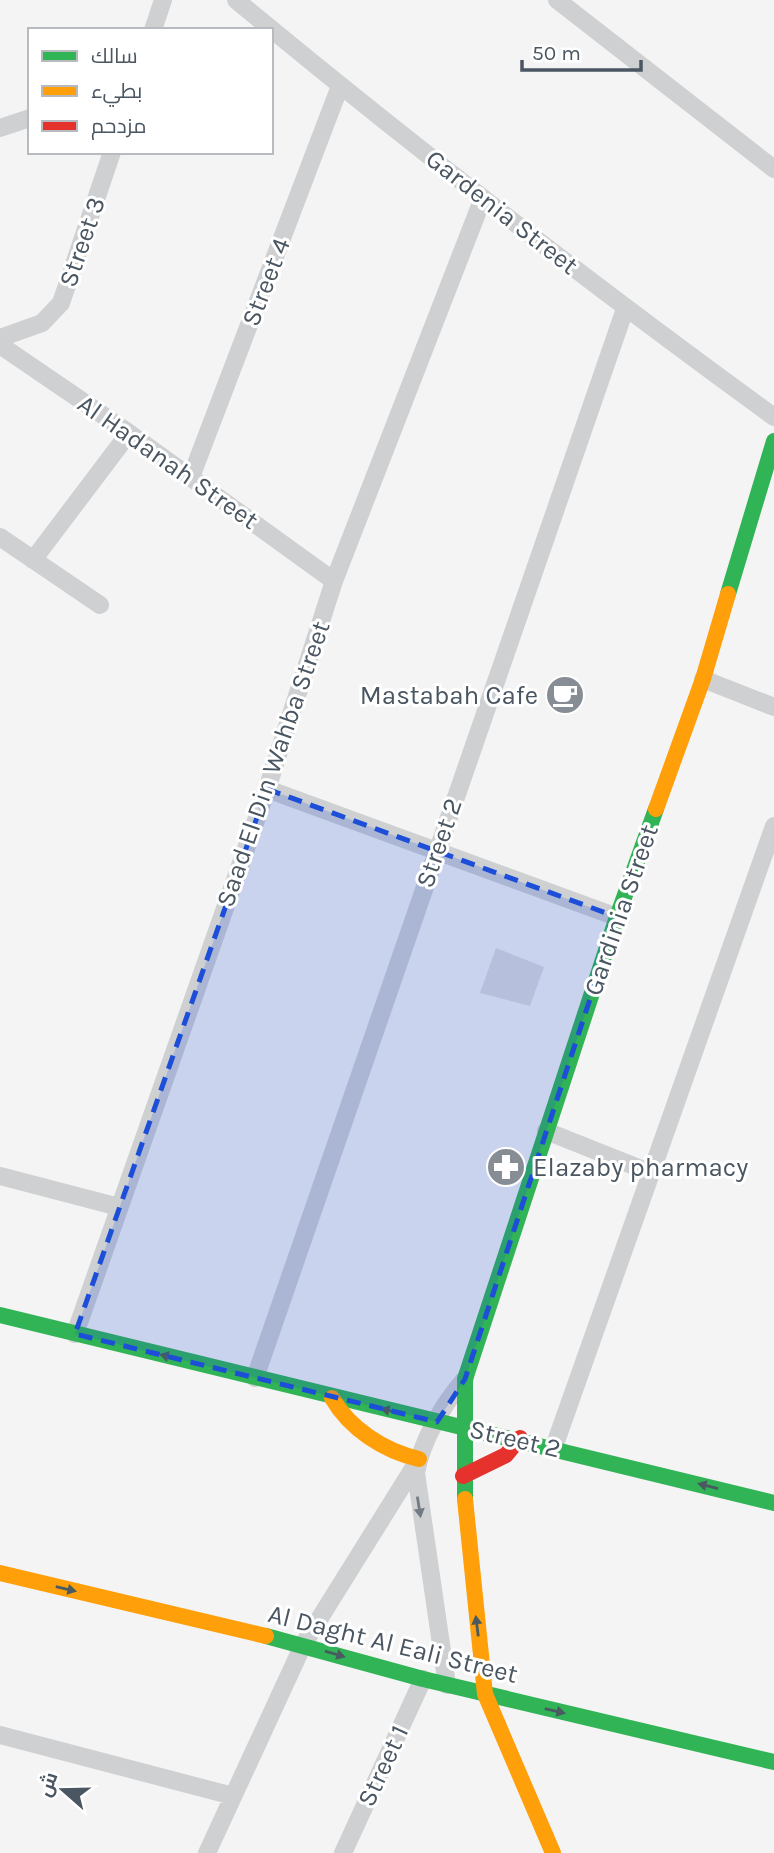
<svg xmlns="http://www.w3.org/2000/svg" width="774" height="1853" viewBox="0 0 774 1853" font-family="Karla,Cairo,sans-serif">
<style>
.building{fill:#ddddde}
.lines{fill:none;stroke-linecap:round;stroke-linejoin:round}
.street{stroke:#ced0d2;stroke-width:18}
.fast{stroke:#30b455;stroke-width:16}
.slow{stroke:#ff9f0a;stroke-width:16}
.jam{stroke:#e5322d;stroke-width:16}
.oneway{fill:#495b60}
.oneway2{fill:#727b83}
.marked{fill:#1d4ed8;fill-opacity:0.2;stroke:#1d4ed8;stroke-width:5;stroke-dasharray:14 9;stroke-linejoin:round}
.labels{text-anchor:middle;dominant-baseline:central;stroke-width:6;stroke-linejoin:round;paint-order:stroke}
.street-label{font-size:26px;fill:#4a5661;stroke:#fff}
.poi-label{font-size:26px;fill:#4a5661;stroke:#fff;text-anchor:end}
</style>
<rect width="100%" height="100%" fill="#f4f4f4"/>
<!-- building -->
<path class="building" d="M496,948l48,19 -14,39 -50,-13z"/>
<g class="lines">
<!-- street -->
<path class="street" d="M236,0c175,145 354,283 538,417
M557,0l217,169
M153,30l10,-30
M0,128l30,-10
M0,338l42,-15 19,-20 51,-151
M0,345l129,88 205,148
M191,477l149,-391
M0,537l100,68
M33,560l96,-127
M703,679l71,28
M267,789l350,128
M546,1131l103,41
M0,1176l119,31
M75,1334l192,-545 67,-208 149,-383
M255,1378l370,-1069
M554,1447l220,-621
M447,1685l-31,-212c6,-33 27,-69 49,-94
M0,1735l233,61
M207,1853l96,-208 116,-186
M343,1853l80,-174"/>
<!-- fast -->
<path class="fast" d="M728,594l46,-153
M0,1315l774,188
M465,1499v-120l152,-462 39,-108
M266,1636l157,43 351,83"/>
<!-- slow -->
<path class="slow" d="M656,809l47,-130 25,-85
M332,1398c18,31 52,53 87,61
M465,1499l20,195 68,159
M0,1573l266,63"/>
<!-- jam -->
<path class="jam" d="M463,1476l43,-21 14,-17"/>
</g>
<!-- one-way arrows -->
<defs><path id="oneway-solid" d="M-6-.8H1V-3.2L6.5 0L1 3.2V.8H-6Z" transform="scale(1.75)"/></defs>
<g class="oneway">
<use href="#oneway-solid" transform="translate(170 1357) rotate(-166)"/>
<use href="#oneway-solid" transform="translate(391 1411) rotate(-167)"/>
<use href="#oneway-solid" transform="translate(708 1486) rotate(-166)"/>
<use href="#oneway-solid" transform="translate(66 1589) rotate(13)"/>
<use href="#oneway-solid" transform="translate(477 1626) rotate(-97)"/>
<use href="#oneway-solid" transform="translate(335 1654) rotate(16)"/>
<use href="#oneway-solid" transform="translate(555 1711) rotate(13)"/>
</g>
<use class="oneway2" href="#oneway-solid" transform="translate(419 1507) rotate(81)"/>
<!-- marked area -->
<path class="marked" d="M267,789l350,128 -152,462 -28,43 -362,-88z"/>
<!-- icons -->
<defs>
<symbol id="cafe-disc" viewBox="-11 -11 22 22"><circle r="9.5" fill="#868d94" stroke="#fff"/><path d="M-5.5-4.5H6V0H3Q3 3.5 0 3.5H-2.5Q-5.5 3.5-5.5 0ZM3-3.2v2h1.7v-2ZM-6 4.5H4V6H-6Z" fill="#fff"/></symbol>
<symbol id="pharmacy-disc" viewBox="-11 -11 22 22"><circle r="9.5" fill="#868d94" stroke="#fff"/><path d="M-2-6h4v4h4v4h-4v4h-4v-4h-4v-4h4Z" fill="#fff"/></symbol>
</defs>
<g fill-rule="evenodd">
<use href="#cafe-disc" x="543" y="673" width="44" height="44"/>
<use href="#pharmacy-disc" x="484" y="1145" width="44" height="44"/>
</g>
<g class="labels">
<!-- street labels -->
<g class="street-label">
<text transform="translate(502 212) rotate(38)">Gardenia Street</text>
<text transform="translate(82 242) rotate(-71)">Street 3</text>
<text transform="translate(266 282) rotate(-69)">Street 4</text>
<text transform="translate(168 462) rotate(35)">Al Hadanah Street</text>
<text transform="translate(273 764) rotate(-71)">Saad El Din Wahba Street</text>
<text transform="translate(439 843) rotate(-71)">Street 2</text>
<text transform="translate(621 910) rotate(-71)">Gardinia Street</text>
<text transform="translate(515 1439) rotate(13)">Street 2</text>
<text transform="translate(393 1644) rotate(14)">Al Daght Al Eali Street</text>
<text transform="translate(383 1766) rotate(-65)">Street 1</text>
</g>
<!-- poi labels -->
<g class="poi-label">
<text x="538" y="695">Mastabah Cafe</text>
<text x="533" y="1167" text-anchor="start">Elazaby pharmacy</text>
</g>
</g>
<!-- legend -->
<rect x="28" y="28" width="245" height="126" fill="#ffffff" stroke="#b7bbc0" stroke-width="2"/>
<rect x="42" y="51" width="35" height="10" fill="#30b455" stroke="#b7bbc0" stroke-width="2"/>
<text x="91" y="63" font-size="21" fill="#4a5661">سالك</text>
<rect x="42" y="86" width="35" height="10" fill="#ff9f0a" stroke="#b7bbc0" stroke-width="2"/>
<text x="91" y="98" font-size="21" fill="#4a5661">بطيء</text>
<rect x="42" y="121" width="35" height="10" fill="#e5322d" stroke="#b7bbc0" stroke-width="2"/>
<text x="91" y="133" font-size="21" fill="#4a5661">مزدحم</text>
<!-- north arrow -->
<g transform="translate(63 1790) rotate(290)" stroke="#ffffff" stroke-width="5" paint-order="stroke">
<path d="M0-5L12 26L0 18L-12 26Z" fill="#4a5661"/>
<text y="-10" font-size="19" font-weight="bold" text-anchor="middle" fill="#4a5661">ش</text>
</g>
<!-- scale -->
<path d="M522 60v10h119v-10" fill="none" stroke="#4a5661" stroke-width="3.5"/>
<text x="532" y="60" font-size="21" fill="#4a5661" stroke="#ffffff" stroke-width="5" paint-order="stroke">50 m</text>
</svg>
